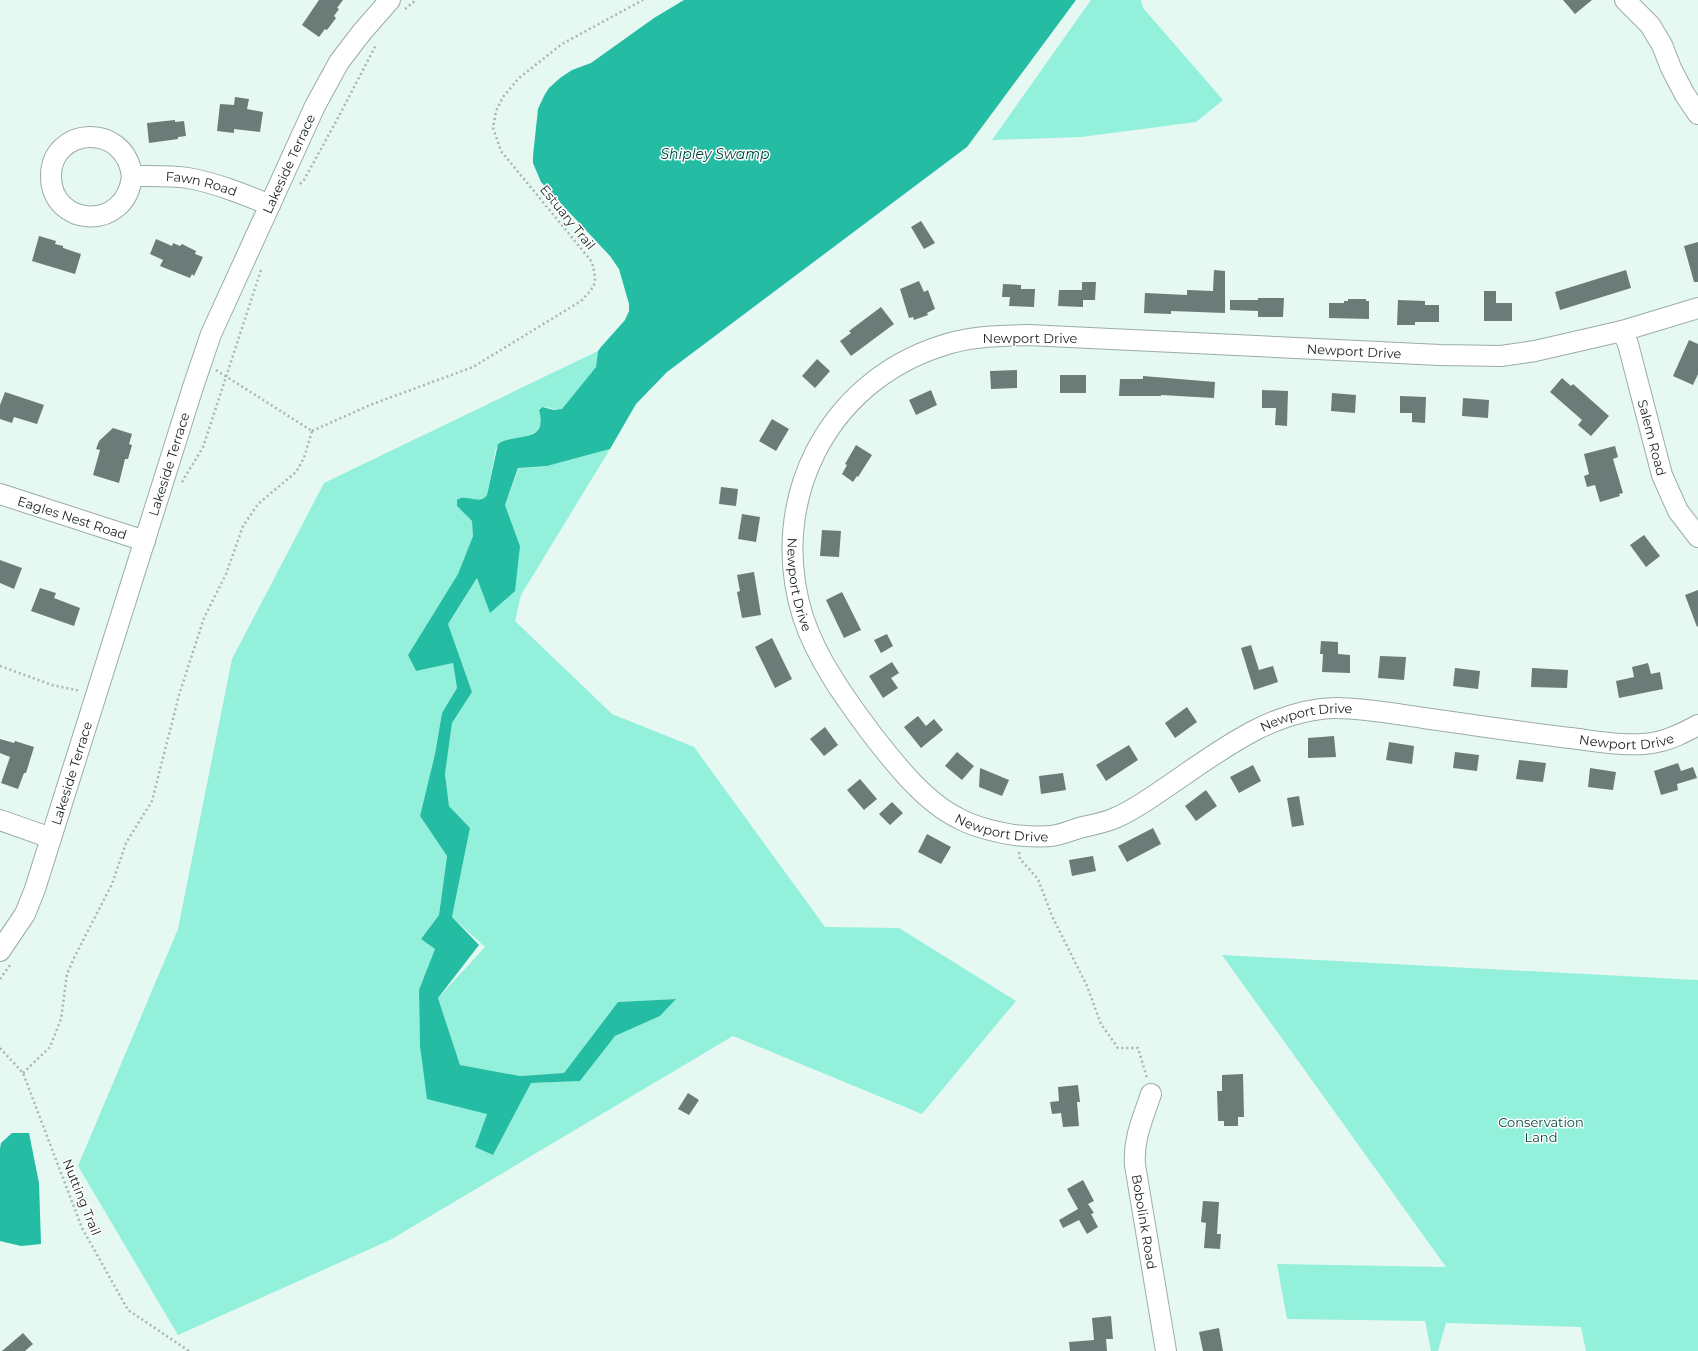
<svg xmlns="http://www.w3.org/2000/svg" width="1698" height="1351" viewBox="0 0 1698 1351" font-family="Montserrat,sans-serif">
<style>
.green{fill:#93f0db}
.water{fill:#24bca3}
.building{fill:#6b7b77}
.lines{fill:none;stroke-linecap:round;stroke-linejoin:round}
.minor-casing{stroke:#9baca8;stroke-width:22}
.path{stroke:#a7b6b2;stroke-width:2.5;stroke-dasharray:2 3;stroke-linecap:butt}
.minor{stroke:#fff;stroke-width:20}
.labels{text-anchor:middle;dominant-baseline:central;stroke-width:3;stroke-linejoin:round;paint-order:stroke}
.street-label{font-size:13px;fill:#191f1e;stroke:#fff}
.park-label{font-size:13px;fill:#07463c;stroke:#fff}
.water-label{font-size:14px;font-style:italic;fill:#024338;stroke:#fff}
</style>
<rect width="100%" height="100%" fill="#e5f8f2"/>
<!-- green -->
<path class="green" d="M1091,0h50l2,8 80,92 -27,22 -115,15 -89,3z
M598,351l-2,16 -34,42 -3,1 -14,-3 -6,1 2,15 -4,8 -10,6 -17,2 -14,9 -9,47 -3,3 -8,2 -13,-2 -6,8 15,15 1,15 -15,38 -50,81 8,16 37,-8 4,25 -15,25 -7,41 -15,62 27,40 -8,59 -18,24 14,10 -16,42 1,55 67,68 -12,33 18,8 38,-72 49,-2 35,-45 45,-20 16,-17 -58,3 -54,71 -44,3 -60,-11 -22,-67 47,-51 -33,-30 18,-89 -21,-22 -4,-32 7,-51 20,-31 -24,-68 30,-47 42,-31 -15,-41 14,-37 28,-2 63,-17 -89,146 -6,26 97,93 82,33 131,180 74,1 117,73 -94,113 -189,-78 -343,204 -212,95 -100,-169 100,-237 54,-270 92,-176z
M1222,955l476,25v371h-112l-5,-24 -135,-4 -8,28h-7l-6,-30 -138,-2 -10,-55 169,3z"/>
<!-- water -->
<path class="water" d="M684,0h392l-109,147 -300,225 -31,32 -26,45 -63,17 -29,2 -13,37 15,41 -5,45 -25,22 -13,-35 -29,46 24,68 -20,31 -7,51 4,32 21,22 -18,89 27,28 -41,53 22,67 60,11 44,-3 54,-71 58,-3 -16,17 -45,20 -35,45 -49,2 -38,72 -18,-8 12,-33 -60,-15 -7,-53 -1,-56 16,-41 -14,-10 18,-24 8,-59 -27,-40 15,-62 7,-41 15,-25 -4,-25 -37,8 -8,-16 50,-81 15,-38 -1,-15 -15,-15v-6c8,-6 18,3 27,-2l3,-3 11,-51c19,-12 50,1 41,-34l3,-3 12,3 8,-1 34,-42 2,-16 3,-4 24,-27 4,-9v-7l-10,-35 -9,-13 -69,-74 -8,-19v-7l5,-47 6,-13 5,-8 11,-10 12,-8 19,-7 63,-45z
M12,1133h17l10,50 2,61 -20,2 -21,-5v-92l1,-6z"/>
<!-- building -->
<path class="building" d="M319,0h24l-6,8 2,1 -5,7 2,2 -9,12 -2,-1 -6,8 -17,-12z
M1563,0h29l-17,14z
M235,97l14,2 -2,10 16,3 -3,20 -26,-3v4l-17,-2 3,-27 14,1z
M175,120v2l9,-1 2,15 -8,1v2l-29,4 -2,-20z
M921,221l14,22 -11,6 -13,-22z
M39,236l17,5 -1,3 8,2v2l18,6 -6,20 -43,-13z
M156,239l16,7 1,-3 7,3 2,-2 14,7 -1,3 8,3 -9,19 -2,-2 -2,4 -30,-12 3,-6 -13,-6z
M1698,242v40h-4l-10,-36z
M1214,270l11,1v42l-54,-2v3l-27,-1 1,-20 42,2v-5l26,1z
M1626,270l5,18 -71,22 -5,-18z
M919,281l5,11 4,-2 7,19 -8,4 1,2 -14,5 -1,-3 -4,1 -9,-29z
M1082,282h14l-1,18h-12v7l-25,-1 1,-16h23z
M1003,284l18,1v4h14l-1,18 -25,-1 1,-9h-8z
M1484,291h12v12h16v18h-28z
M1258,298h26l-1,19h-25v-6l-28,-1v-10h28z
M1348,299h18v2h3v18l-40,-1v-15h15v-2h4z
M1398,300l27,1v4h14v17h-24v3h-18z
M881,307l13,17 -43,32 -11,-15 11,-8 -2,-2z
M1689,340l9,4v30l-5,11 -20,-9z
M817,359l13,12 -15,17 -13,-12z
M1017,370v18l-26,1 -1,-18z
M1060,375h26v18h-26z
M1143,376l72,6 -1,16 -53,-3v1h-42l1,-17h23z
M1562,378l9,8 2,-2 36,32 -18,20 -13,-11 4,-5 -32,-28z
M931,390l6,15 -21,10 -7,-15z
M1262,390l26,1 -1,35 -12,-1 1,-17h-14z
M5,392l39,13 -7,19 -23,-7 -2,6 -12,-4v-14z
M1332,393l24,2 -1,18 -24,-2z
M1400,396l26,1 -1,26 -13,-1v-9h-12z
M1463,398l26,2 -1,18 -26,-2z
M772,419l17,10 -13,22 -17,-10z
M113,428l19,6 -3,10 3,1 -4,14h-3l-6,24 -26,-8 7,-25 -4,-1 3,-8z
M856,445l16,10 -14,22 -1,-1 -4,6 -11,-8 5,-9 -2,-1z
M1615,446l3,11 -5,2 10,34 -4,1 1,2 -20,6 -5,-17 -8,2 -3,-11 5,-2 -5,-20z
M721,487l17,2 -2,17 -17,-2z
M742,514l18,3 -4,25 -18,-3z
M822,530l19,1 -2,26 -19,-1z
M1644,535l16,21 -14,11 -16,-22z
M0,560l22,8 -8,21 -14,-6z
M754,572l7,43 -19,3 -5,-26 3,-1 -3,-16z
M40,588l16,5 -2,5 26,10 -6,18 -43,-15z
M1698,590v36l-1,1 -12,-32z
M842,592l19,38 -17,8 -18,-38z
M887,634l6,12 -12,7 -7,-13z
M772,638l20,41 -17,9 -20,-41z
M1321,641l17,1v12l12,1v18l-28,-1 1,-18h-3z
M1251,645l8,25 14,-4 5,16 -24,8 -13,-42z
M1380,656l26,1 -2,23 -26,-2z
M892,662l7,11 -8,5 7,10 -15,10 -14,-22z
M1648,663l3,11 9,-2 3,17 -44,9 -3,-17 18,-4 -2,-10z
M1455,668l25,3 -2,18 -25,-3z
M1532,668l36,2 -1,18 -36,-1z
M1187,707l10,15 -22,16 -10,-15z
M918,716l8,10 8,-7 9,11 -22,18 -17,-21z
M825,727l13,18 -14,11 -14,-17z
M1334,736l2,21 -28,1v-20z
M0,739l14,4 1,-2 19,6 -8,26h-2l-6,16 -17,-6 9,-26 -10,-4z
M1389,742l25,4 -2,18 -26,-4z
M1129,745l9,15 -32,21 -10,-16z
M957,752l17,14 -12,14 -17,-14z
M1455,752l24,3 -2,16 -24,-3z
M1519,760l27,3 -3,19 -27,-3z
M1678,763l3,8 12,-4 4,11 -20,6 1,6 -17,5 -7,-24z
M1253,765l8,16 -22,12 -9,-16z
M980,768l29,12 -7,16 -23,-9z
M1590,768l26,4 -3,18 -25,-3z
M1063,773l3,17 -25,4 -2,-18z
M860,779l17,20 -13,11 -17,-20z
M1206,790l11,16 -21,15 -11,-15z
M1299,796l5,29 -12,2 -5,-29z
M892,802l11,11 -13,12 -11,-11z
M1153,828l8,16 -34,18 -9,-16z
M927,834l24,13 -10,17 -23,-12z
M1093,856l3,15 -24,5 -3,-16z
M1243,1074l1,43h-6v9h-14v-5h-6l-1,-30h5v-16z
M1078,1085l2,17h-3l2,24 -16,1 -2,-14 -9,1 -2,-12 9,-1 -1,-14z
M688,1093l11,7 -10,15 -11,-6z
M1083,1180l11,21 -6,3 6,9 -3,1 7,13 -11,7 -8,-14 -16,8 -4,-8 19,-11 -11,-20z
M1203,1201l16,1 -2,32h4l-1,15 -16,-1 2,-25 -5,-1z
M1111,1316l2,23h-7l1,12h-37l-1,-9 25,-2 -2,-22z
M1219,1328l4,23h-20l-4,-19z
M23,1333l10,11 -8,7h-23z"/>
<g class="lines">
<defs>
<g id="minor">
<path d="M1625,0l25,25 12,20 9,23 14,27 13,19"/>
<path id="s1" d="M132,176c-6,57 -81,51 -81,0 0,-49 74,-55 81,0 18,0 37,-1 56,2 28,5 55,16 82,27"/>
<path id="s2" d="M1698,308l-76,23 -87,20 -34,5 -61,-1 -412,-20c-29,1 -58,1 -87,11 -115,37 -174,156 -138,271 14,43 44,84 71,120 22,28 51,65 84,81 16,9 38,14 56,17 11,1 26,2 37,1 9,-1 19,-5 28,-8 12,-3 25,-5 36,-10 17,-7 34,-19 50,-30 52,-35 106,-79 171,-80 29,0 59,6 88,10 48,7 97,14 146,20 26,3 61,10 87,4 15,-3 28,-10 41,-17"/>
<path id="s3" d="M1622,331l6,13 34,131 16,36 20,26"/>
<path id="s4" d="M0,494l145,47"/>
<path d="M0,820l51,18"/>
<path id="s5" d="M0,951l25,-37 10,-25 158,-502 18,-53 104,-228 24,-44 23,-30 28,-32"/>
<path id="s6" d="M1151,1094c-8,24 -18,45 -16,71l31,186"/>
</g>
</defs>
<!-- minor casing -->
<use href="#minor" class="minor-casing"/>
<!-- path -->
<path class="path" d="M405,9l11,-9
M300,184l4,-4 35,-64 37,-71
M216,370l96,61
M312,431l58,-26 103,-38 108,-66c16,-17 16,-17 11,-39l-91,-111 -8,-23 3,-17 7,-14 16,-19 43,-34 81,-44
M182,482l21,-35 58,-177
M0,666l52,19 29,6
M1019,852l1,7 18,20 14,37 35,70 14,38 17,24h20l9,30
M0,979l10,-14
M0,1048l23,25 59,155 46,82 61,41
M23,1073l27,-26 11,-28 6,-45 7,-16 38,-74 14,-41 26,-42 27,-106 25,-77 22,-44 17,-48 15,-22 38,-32 8,-14 8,-27"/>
<!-- minor -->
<use href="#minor" class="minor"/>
</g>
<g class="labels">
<!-- street labels -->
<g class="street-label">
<text stroke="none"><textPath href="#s5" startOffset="841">Lakeside Terrace</textPath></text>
<text stroke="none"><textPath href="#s1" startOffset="322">Fawn Road</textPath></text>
<text transform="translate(568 217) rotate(51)">Estuary Trail</text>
<text x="1030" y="338">Newport Drive</text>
<text transform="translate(1354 351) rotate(3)">Newport Drive</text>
<text stroke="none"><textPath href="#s3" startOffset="111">Salem Road</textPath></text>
<text stroke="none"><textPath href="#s5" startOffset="517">Lakeside Terrace</textPath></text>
<text stroke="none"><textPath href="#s4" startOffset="76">Eagles Nest Road</textPath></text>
<text stroke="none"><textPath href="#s2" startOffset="1070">Newport Drive</textPath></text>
<text stroke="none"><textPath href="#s2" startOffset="1742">Newport Drive</textPath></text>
<text stroke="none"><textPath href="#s2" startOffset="2066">Newport Drive</textPath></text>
<text stroke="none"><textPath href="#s5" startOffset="193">Lakeside Terrace</textPath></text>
<text stroke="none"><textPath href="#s2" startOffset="1406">Newport Drive</textPath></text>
<text transform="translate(82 1197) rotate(68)">Nutting Trail</text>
<text stroke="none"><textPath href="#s6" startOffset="131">Bobolink Road</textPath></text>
</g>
<!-- park labels -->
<g class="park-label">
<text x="1541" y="1122">Conservation<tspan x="1541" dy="15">Land</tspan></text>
</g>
<!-- water labels -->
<g class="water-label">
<text x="715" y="154">Shipley Swamp</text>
</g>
</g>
</svg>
